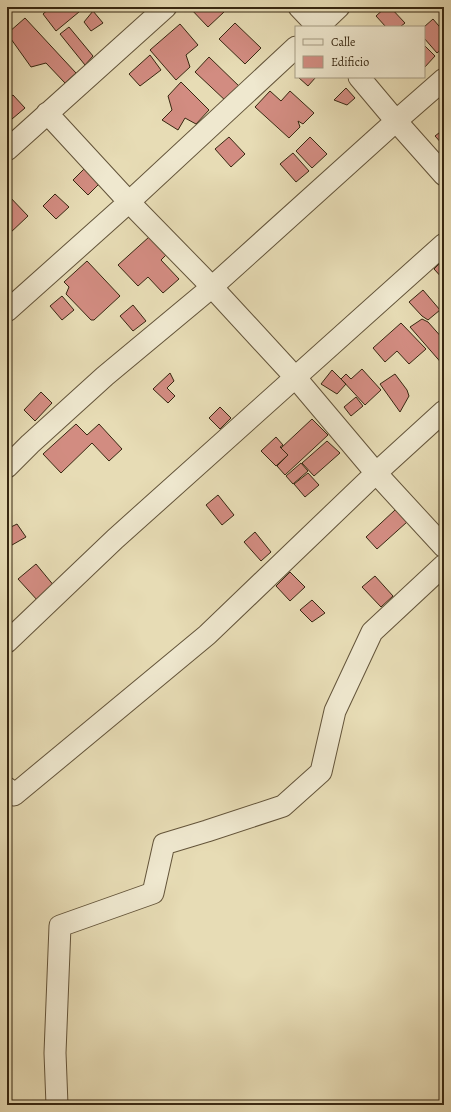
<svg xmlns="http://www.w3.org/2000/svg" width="451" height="1112" viewBox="0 0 451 1112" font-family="Alegreya,serif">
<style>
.building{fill:#d28c81;stroke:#372711}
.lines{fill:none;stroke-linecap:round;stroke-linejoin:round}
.minor-casing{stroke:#63543a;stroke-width:23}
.minor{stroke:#efe8cf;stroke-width:21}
</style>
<rect width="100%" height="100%" fill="#e7dcb5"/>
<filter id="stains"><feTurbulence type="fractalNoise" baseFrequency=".005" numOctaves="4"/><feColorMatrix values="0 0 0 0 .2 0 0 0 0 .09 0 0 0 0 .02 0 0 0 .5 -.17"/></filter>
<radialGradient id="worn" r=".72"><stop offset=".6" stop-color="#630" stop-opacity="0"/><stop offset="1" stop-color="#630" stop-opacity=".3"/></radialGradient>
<!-- building -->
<path class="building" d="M51,7h34l-29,24 -13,-17z
M189,7h30l5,5 -16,15z
M386,7h4l15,16 -5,4h-14l-10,-11z
M93,11l10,12 -12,8 -7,-9z
M25,18l51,55 -11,10 -19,-20 -15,4 -20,-28 -2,-7z
M433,19l11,13v15l-7,6 -13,-15v-11z
M235,23l26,25 -16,16 -26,-25z
M180,24l18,21 -12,10 4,12 -14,13 -26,-30z
M69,27l24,29 -8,9 -25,-31z
M424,45l11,11 -11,12z
M150,55l11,15 -21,16 -11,-12z
M209,57l32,31 -14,14 -32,-30z
M298,77h18l-8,9z
M181,82l28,28 -13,14 -11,-6 -7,12 -16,-10 10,-10 -4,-14z
M346,88l9,10 -8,7 -13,-5z
M270,91l11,10 9,-10 24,22 -11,11 -5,-3 2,6 -11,11 -34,-31z
M13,95l12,13 -13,11 -5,-6v-14z
M444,129v17l-9,-10z
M229,137l16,17 -14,13 -16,-18z
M310,137l17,17 -15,14 -16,-17z
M293,153l16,18 -13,11 -16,-18z
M85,168l15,15 -12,12 -15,-15z
M7,194l21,22 -19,18 -2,-3z
M55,194l14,13 -13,12 -13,-13z
M149,237l17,18 -5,5 18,19 -16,14 -15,-16 -10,9 -20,-21z
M444,259v21l-10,-11z
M87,261l33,35 -26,24h-3l-25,-26 3,-7 -5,-5z
M423,290l17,20 -12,10 -6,-4 -13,-14z
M62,296l12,14 -12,10 -12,-14z
M133,305l13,16 -13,10 -13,-15z
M422,319l6,3 16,18v26l-34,-39z
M401,323l25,26 -17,15 -12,-13 -12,11 -12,-14z
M362,369l19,21 -16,15 -24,-26 5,-5 5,5z
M332,370l14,14 -9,10 -16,-10z
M170,373l4,8 -7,7 8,8 -7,7 -15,-14z
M395,374l12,16 2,6 -9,16 -20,-28z
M41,392l11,11 -17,18 -11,-11z
M356,397l7,9 -12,10 -7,-9z
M220,407l11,11 -11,11 -11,-11z
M312,419l16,16 -43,40 -8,-9 11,-11 -7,-7z
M76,424l11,11 12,-11 23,25 -13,12 -17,-18 -31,30 -18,-19z
M276,437l7,8 -3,2 8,8 -12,11 -15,-15z
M327,441l13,12 -26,23 -12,-13z
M301,463l7,8 -15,13 -7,-8z
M308,473l11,12 -14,12 -11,-13z
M218,495l16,20 -12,10 -16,-20z
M395,510l12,12 -30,27 -11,-12z
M17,524l9,13 -14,8 -5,-6v-10z
M255,532l16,20 -10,9 -17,-19z
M36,564l19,23 -17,14 -20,-22z
M290,572l15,15 -15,14 -14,-15z
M375,576l18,20 -12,11 -19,-20z
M312,600l13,13 -13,9 -12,-12z"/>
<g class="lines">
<defs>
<path id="minor" d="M299,7l19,20
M318,27l21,-20
M359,77l37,44 48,54
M47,113l82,89 83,85 83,90 81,96 68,74
M7,150l159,-143
M7,311l122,-109 167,-155
M7,467l23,-23 75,-68 107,-89 184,-166 48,-42
M7,642l108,-103 329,-295
M7,788l7,7 193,-160 169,-162 68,-62
M57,1105l-2,-52 5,-127 93,-33 11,-49 43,-13 76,-25 38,-34 14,-61 37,-79 72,-67"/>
</defs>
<!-- minor casing -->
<use href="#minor" class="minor-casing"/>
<!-- minor -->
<use href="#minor" class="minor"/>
</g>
<!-- margin -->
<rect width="451" height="1112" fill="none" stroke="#e7dcb5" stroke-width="24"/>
<rect x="8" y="8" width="435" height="1096" fill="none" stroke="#372711" stroke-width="2"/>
<rect x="12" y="12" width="427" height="1088" fill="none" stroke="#372711"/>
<!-- legend -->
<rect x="295" y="26" width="130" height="52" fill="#efe8cf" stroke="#a59b83"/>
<rect x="303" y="39" width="20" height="6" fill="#efe8cf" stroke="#a59b83"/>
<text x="331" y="46" font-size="12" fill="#372711">Calle</text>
<rect x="303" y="56" width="20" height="12" fill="#d28c81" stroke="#a59b83"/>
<text x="331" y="66" font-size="12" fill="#372711">Edificio</text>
<rect width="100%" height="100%" filter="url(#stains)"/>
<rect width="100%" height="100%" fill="url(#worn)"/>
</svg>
